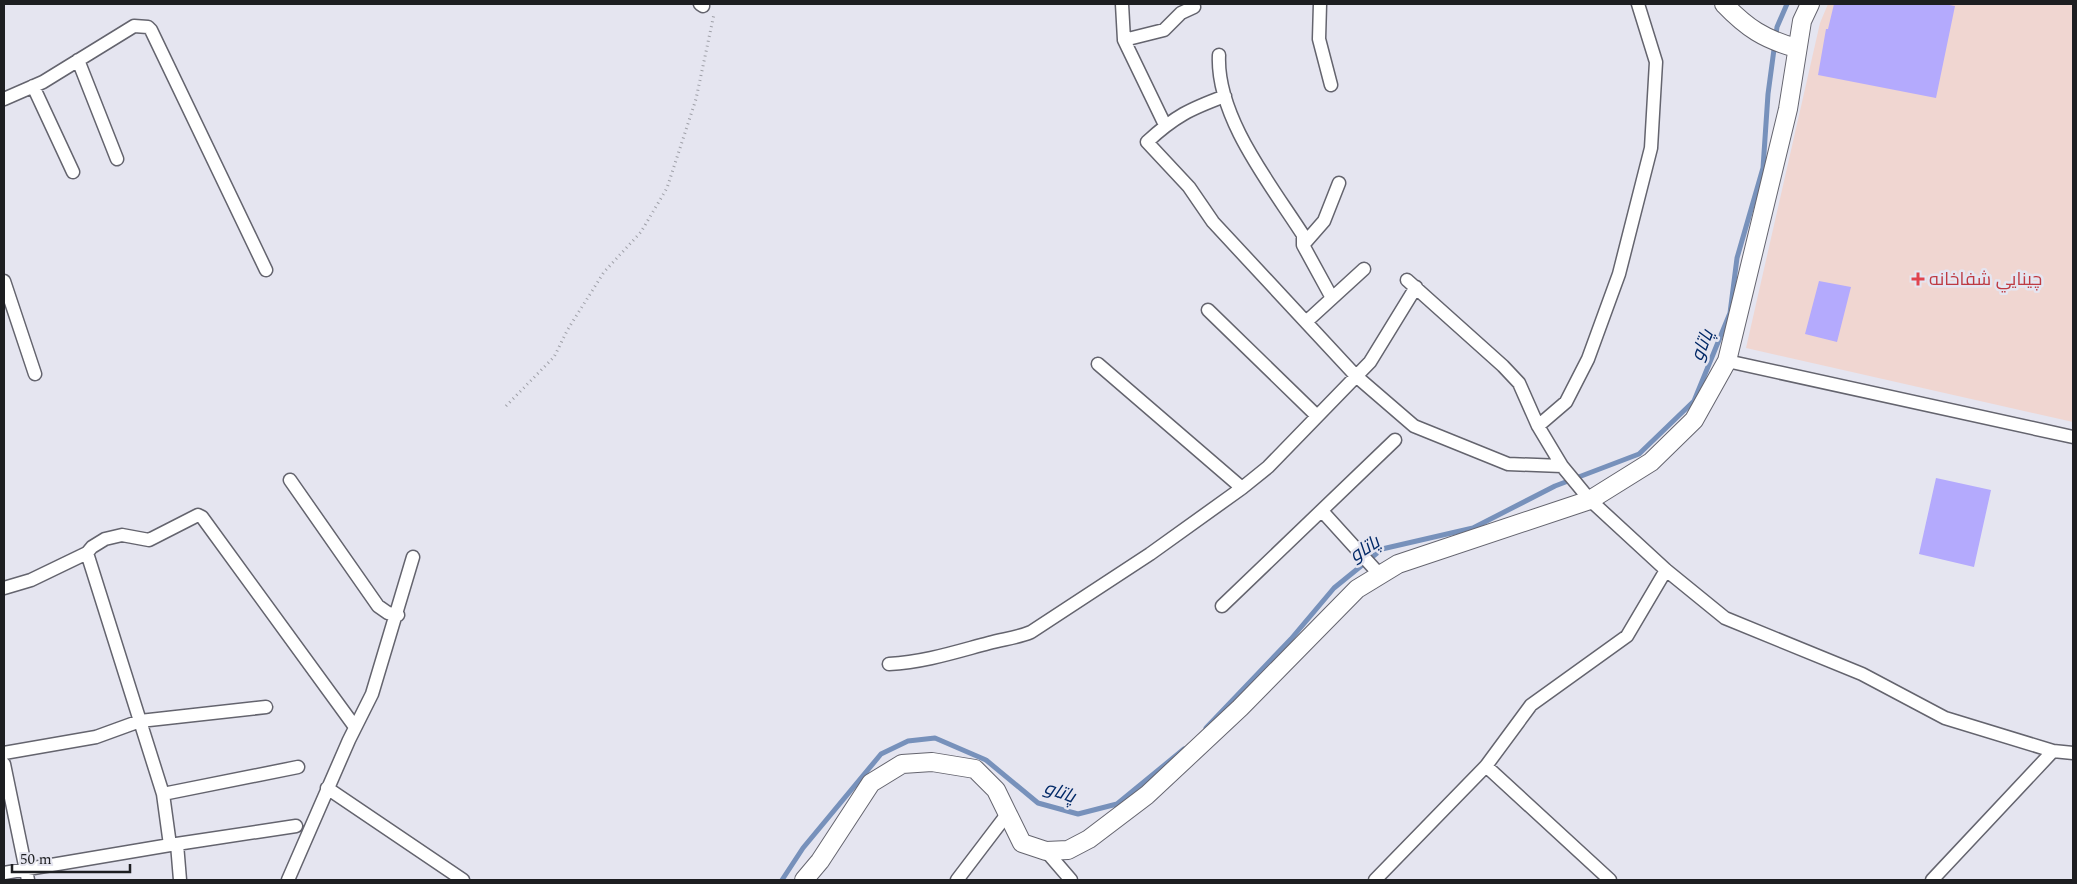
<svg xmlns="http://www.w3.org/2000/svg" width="2077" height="884" viewBox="0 0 2077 884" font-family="Spectral,Cairo,serif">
	<rect width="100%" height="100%" fill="#e5e5f0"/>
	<path fill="#f0d6d1" d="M 1828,4 L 2073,4 L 2073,422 L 1746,348 L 1820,23 Z"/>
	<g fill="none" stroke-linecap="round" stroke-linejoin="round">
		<path stroke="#7791bb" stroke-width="5" d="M 1206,728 L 1291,639 L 1334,588 L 1382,549 L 1473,528 L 1555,486 L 1639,454 L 1694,401 L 1730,313 L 1737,258 L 1763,168 L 1768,94 L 1777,27 L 1787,4
			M 782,880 L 803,848 L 881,754 L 908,741 L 935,738 L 986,760 L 1038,803 L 1078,814 L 1117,804 L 1184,749"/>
	</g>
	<path fill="#b4aafd" d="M 1834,4 L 1944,4 L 1955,6 L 1936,98 L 1818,75 L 1826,29 L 1828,29 Z
		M 1819,281 L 1851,287 L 1837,342 L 1805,334 Z
		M 1936,478 L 1991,490 L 1974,567 L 1919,554 Z"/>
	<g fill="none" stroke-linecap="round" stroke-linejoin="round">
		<defs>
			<path id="street" d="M 700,4 L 703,6
				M 1122,4 L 1124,40 L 1165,125
				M 1320,4 L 1319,39 L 1331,85
				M 1124,40 L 1164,30 L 1181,13 L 1194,7
				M 1219,55 C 1216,117 1271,185 1303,235 L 1303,245 L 1332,298
				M 78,60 L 117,159
				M 33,86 L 73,172
				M 1225,96 C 1190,109 1175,116 1147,142 L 1189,187 L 1213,222 L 1356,376 L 1414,426 L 1508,464 L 1562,466
				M 4,99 L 43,82 L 134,26 L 148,27 L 151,30 L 266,270
				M 1303,245 L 1324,221 L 1339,183
				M 1407,280 L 1503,366 L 1519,383 L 1538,426 L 1562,466 L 1590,500 L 1666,570 L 1725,618 L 1862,674 L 1945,718 L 2053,751 L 2073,753
				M 4,281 L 35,374
				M 1208,310 L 1317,416
				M 1306,322 L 1364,269
				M 1727,361 L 2073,437
				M 1098,364 L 1242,488
				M 1538,426 L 1566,402 L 1588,359 L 1619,274 L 1651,148 L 1656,62 L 1638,4
				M 290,480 L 378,606 L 388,613 L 398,615
				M 1322,511 L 1380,575
				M 87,553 L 163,794 L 170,845
				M 4,588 L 31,580 L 87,553 L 92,547 L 105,539 L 122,535 L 149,540 L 198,515 L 202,517 L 355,727
				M 1222,606 L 1395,440
				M 889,664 C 925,662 955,652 989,643 C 1003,639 1017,638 1031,632 L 1150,554 L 1242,488 L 1268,467 L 1370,362 L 1416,287
				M 4,753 L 96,737 L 140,721 L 266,707
				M 4,764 L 28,880
				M 1486,766 L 1610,880
				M 327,788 L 463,880
				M 163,794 L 298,767
				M 177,844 L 180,880
				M 1046,851 L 1071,880
				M 4,873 L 170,845 L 296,826
				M 288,880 L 349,740 L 372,694 L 413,557
				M 957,880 L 1008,813
				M 1375,880 L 1486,766 L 1531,705 L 1627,636 L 1666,570
				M 1932,880 L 2053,751"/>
			<path id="secondary" d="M 1724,4 C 1747,28 1764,39 1796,48
				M 804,880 L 820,861 L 871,783 L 902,764 L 932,762 L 975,769 L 996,790 L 1022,843 L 1046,851 L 1068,850 L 1089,839 L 1147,795 L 1240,708 L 1357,589 L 1398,564 L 1590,500 L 1651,462 L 1694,420 L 1727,361 L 1788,109 L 1802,21 L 1810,4"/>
		</defs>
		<use href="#street" stroke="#64646e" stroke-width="15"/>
		<use href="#secondary" stroke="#64646e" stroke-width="20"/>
		<path stroke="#9fa0a8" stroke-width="3" stroke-dasharray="1 4" stroke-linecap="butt" d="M 506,406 L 554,357 L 568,329 L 604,272 L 641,232 L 667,188 L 696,99 L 714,14"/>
		<use href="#street" stroke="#fff" stroke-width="12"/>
		<use href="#secondary" stroke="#fff" stroke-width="18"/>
	</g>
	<path fill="#e0444e" stroke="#e5e5f0" stroke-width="2" d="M1915.5 271.5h5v5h5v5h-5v5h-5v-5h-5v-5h5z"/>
	<g text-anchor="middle" stroke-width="5" stroke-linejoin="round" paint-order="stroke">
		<g font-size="18" fill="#be3a42" stroke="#e5e5f0" text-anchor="start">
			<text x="1929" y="285">چينايي شفاخانه</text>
		</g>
		<g font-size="19" font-style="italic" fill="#022967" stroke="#e5e5f0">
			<text transform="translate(1701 345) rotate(-68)" y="7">پاتاو</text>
			<text transform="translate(1364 548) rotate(-33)" y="7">پاتاو</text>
			<text transform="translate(1060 791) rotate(20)" y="7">پاتاو</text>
		</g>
	</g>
	<rect width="2077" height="884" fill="none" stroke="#1d1e21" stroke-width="10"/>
	<path d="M12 864v8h118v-8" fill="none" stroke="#1d1e21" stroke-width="2.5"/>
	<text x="20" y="864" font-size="15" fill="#1d1e21" stroke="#e5e5f0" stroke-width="4" paint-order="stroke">50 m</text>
</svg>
